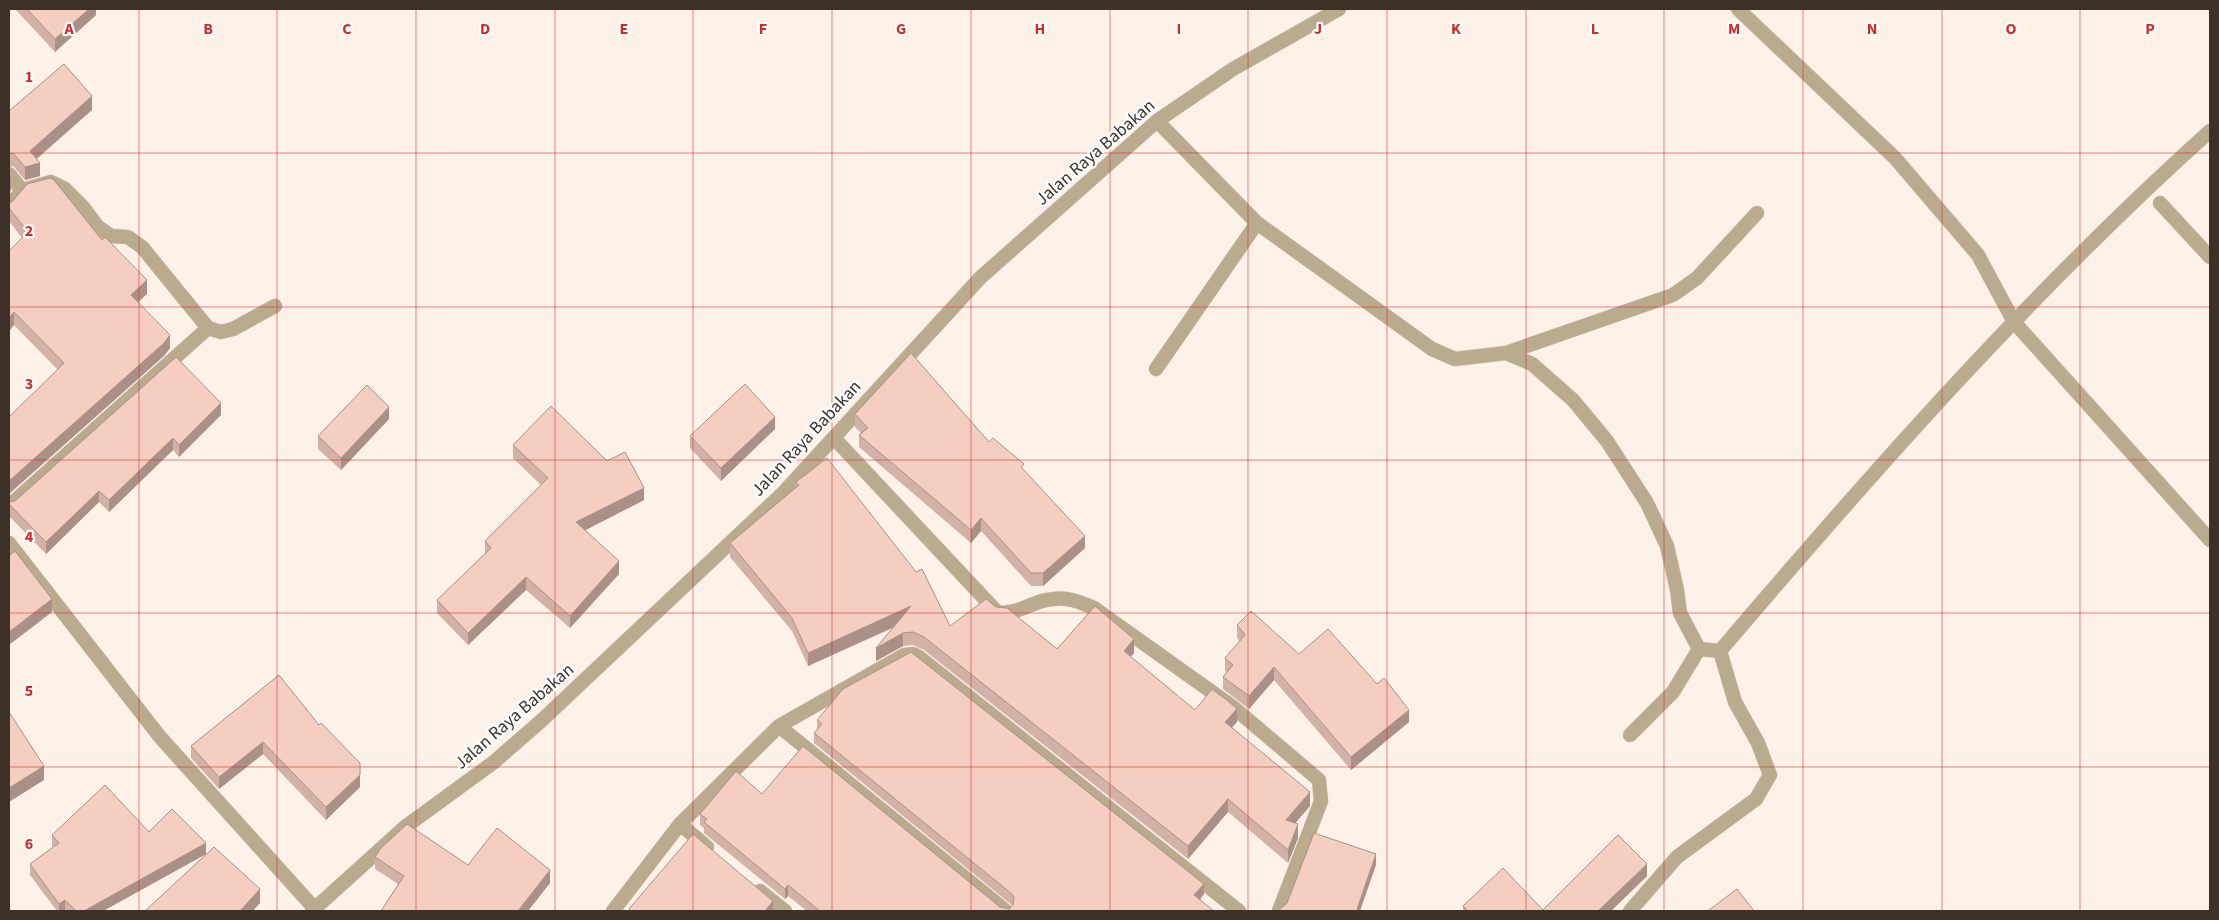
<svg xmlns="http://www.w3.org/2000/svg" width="2219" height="920" viewBox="0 0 2219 920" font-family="'Source Sans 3',sans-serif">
	<rect width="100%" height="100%" fill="#fef2e8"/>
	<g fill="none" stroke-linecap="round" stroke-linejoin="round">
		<defs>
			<path id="minor" d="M 1738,9 L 1895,158 L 1978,255 L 2014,322 L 2210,540
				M 1157,121 L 1257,223 L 1432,349 L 1455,359 L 1506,353 L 1532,364 L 1573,400 L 1607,441 L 1647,503 L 1667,546 L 1677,590 L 1680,613 L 1699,649 L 1720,651
				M 9,174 L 22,190
				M 2160,203 L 2210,257
				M 9,207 L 22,190 L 51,182 L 65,189 L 83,207 L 97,226 L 111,236 L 128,237 L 142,247 L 208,328 L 221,332 L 233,329 L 275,306
				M 1506,353 L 1673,295 L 1697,278 L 1757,213
				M 1156,369 L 1257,223
				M 834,438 L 997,612 C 1017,616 1033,600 1053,599 C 1068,597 1080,602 1094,608 L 1233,707 L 1319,780 L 1321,801 L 1279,911
				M 9,506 L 208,328
				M 9,543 L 160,737 L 315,909
				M 1720,651 C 1874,470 2033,290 2210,131
				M 779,726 L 1006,911
				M 1630,735 L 1673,692 L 1699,649
				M 680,824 L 707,847
				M 760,891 L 785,911
				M 613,911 L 680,824 L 779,726 L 904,655 L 913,654 L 919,657 L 1239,911
				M 1630,911 L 1677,857 L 1756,799 L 1770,775 L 1758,743 L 1735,702 L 1720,651"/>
			<path id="tertiary" d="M 312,911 L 405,827 L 494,762 L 541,721 L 783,493 L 980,278 L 1157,121 L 1233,69 L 1339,9"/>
		</defs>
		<use href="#minor" stroke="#dbcfc5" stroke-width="15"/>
		<use href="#tertiary" stroke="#dbcfc5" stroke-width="15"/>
		<use href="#minor" stroke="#baaa8e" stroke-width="14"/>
		<use href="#tertiary" stroke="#baaa8e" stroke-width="14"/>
	</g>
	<path fill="#d2b1a6" d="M 15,9 L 96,9 L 96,15 L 55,52 Z
		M 92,110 L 37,159 L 40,176 L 25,180 L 13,166 L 9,167 L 9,111 Z
		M 9,202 L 102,240 L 147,294 L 138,302 L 170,348 L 164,356 L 57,369 L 14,325 L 9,331 L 9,251 L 22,238 L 9,221 Z
		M 855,414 L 989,442 L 1024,471 L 1085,548 L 1043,586 L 1031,586 L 981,531 L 971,543 L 859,447 L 859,435 L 861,433 L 855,427 Z
		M 221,415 L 179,457 L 173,450 L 109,512 L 99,502 L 46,554 L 9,516 L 9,502 L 15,501 Z
		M 389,419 L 341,470 L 318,449 L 318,436 Z
		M 775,429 L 721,481 L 690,448 L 690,436 Z
		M 513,445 L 644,500 L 585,530 L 619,574 L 570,628 L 526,590 L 468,645 L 437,613 L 437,600 L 485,554 L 485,541 L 541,485 L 513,458 Z
		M 796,482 L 950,626 L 996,607 L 1057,649 L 1134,653 L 1130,657 L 1195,710 L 1237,722 L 1232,727 L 1310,806 L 1295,823 L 1298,838 L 1288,863 L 1228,812 L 1188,859 L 924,650 L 913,645 L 903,646 L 876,661 L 893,628 L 808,666 L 792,631 L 730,557 L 730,543 L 796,488 Z
		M 1237,625 L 1299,654 L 1409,722 L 1351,770 L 1274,680 L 1249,709 L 1223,689 L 1223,677 L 1227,672 L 1225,671 L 1225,658 L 1240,642 L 1237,638 Z
		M 279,675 L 360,787 L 326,820 L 263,754 L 219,789 L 191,758 L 191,746 Z
		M 817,720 L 1204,894 L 1200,900 L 1214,911 L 807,911 L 788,896 L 785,899 L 704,833 L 704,828 L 700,825 L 700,814 L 762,794 L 1000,907 L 1009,909 L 1013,906 L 814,743 L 814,733 L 817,729 Z
		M 149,832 L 206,854 L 103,911 L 66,911 L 65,910 L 64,911 L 57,911 L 30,875 L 30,864 L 53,847 L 52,846 L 52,835 Z
		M 375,857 L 468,865 L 550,883 L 528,911 L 381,911 L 398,884 L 375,869 Z
		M 1647,876 L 1611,911 L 1463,911 L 1463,906 L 1543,910 Z"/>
	<path fill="#ab9087" d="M 89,9 L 96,9 L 96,15 L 55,52 L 55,39 Z
		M 92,96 L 92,110 L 30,164 L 30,151 Z
		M 40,163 L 40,176 L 25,180 L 25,167 Z
		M 11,177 L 11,190 L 9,193 L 9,180 Z
		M 147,280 L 147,294 L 131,308 L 131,295 Z
		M 14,312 L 14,325 L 9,331 L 9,318 Z
		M 170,335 L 170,348 L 164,356 L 9,494 L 9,481 Z
		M 221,403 L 221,415 L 179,457 L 179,445 Z
		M 389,407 L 389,419 L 341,470 L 341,458 Z
		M 775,417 L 775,429 L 721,481 L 721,468 Z
		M 173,438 L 173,450 L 109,512 L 109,500 Z
		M 644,488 L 644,500 L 576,535 L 576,522 Z
		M 99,491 L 99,502 L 46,554 L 46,542 Z
		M 981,518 L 981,531 L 971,543 L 971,530 Z
		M 1085,536 L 1085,548 L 1043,586 L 1043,573 Z
		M 619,561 L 619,574 L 570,628 L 570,616 Z
		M 526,577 L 526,590 L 468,645 L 468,633 Z
		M 52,599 L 52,612 L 9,645 L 9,632 Z
		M 911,606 L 911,619 L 808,666 L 808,653 Z
		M 903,633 L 903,646 L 876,661 L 876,648 Z
		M 1134,639 L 1134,653 L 1124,664 L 1124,651 Z
		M 1274,667 L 1274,680 L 1249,709 L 1249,696 Z
		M 1237,709 L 1237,722 L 1225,735 L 1225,722 Z
		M 1409,710 L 1409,722 L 1351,770 L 1351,757 Z
		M 263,742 L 263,754 L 219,789 L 219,777 Z
		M 44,766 L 44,780 L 9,802 L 9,788 Z
		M 360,775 L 360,787 L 326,820 L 326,807 Z
		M 1310,792 L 1310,806 L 1286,834 L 1286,820 Z
		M 1228,799 L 1228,812 L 1188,859 L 1188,846 Z
		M 1298,824 L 1298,838 L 1288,863 L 1288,850 Z
		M 206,843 L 206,854 L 103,911 L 84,911 Z
		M 1376,854 L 1376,865 L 1360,911 L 1357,909 Z
		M 1647,864 L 1647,876 L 1611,911 L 1598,911 Z
		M 550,870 L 550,883 L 528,911 L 518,911 Z
		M 1204,884 L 1204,894 L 1194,906 L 1194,895 Z
		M 788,885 L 788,896 L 785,899 L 785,889 Z
		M 260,889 L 260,903 L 253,911 L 240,911 Z
		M 65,900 L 65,910 L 64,911 L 59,911 L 59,904 Z
		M 773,901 L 773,911 L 765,911 Z"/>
	<path fill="#f4cec1" stroke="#ab9087" d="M 27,9 L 89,9 L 55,39 Z
		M 64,64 L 92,96 L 30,151 L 40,163 L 25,167 L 13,153 L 9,154 L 9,111 Z
		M 50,178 L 54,180 L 102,240 L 105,237 L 147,280 L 131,295 L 170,335 L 164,343 L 9,481 L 9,417 L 64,363 L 14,312 L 9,318 L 9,251 L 28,232 L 9,208 L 9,202 L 12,202 L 27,184 Z
		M 911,353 L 989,442 L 993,438 L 1024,464 L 1021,467 L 1085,536 L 1043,573 L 1031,573 L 981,518 L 971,530 L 859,435 L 868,428 L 855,414 Z
		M 176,357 L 221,403 L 179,445 L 173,438 L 109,500 L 99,491 L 46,542 L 9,504 L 9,502 L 15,501 Z
		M 745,384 L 775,417 L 721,468 L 690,436 Z
		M 367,385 L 389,407 L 341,458 L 318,436 Z
		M 551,406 L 607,461 L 625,452 L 644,488 L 576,522 L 619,561 L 570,616 L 526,577 L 468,633 L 437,600 L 491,548 L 485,541 L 548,478 L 513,445 Z
		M 827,458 L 916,572 L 922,569 L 950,626 L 986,599 L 996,607 L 1007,608 L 1057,649 L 1095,606 L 1134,639 L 1124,651 L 1195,710 L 1212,689 L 1228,701 L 1237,709 L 1225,722 L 1310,792 L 1286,820 L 1298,824 L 1288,850 L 1228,799 L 1188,846 L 924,637 L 913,632 L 903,633 L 876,648 L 911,606 L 808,653 L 792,618 L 730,543 L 799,485 L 796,482 Z
		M 15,551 L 52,599 L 9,632 L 9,556 Z
		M 1251,611 L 1299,654 L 1328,629 L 1377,684 L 1384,678 L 1409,710 L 1351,757 L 1274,667 L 1249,696 L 1223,677 L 1233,665 L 1225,658 L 1245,635 L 1237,625 Z
		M 911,652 L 1204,884 L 1194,895 L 1214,911 L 820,911 L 788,885 L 785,889 L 704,822 L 707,819 L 700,814 L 736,771 L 762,794 L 803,746 L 1000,907 L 1009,909 L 1013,905 L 1014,898 L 1012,894 L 814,733 L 822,724 L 817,720 L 843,689 Z
		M 279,675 L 319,725 L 321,723 L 360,763 L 360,775 L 326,807 L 263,742 L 219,777 L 191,746 Z
		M 9,712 L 44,766 L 9,788 Z
		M 105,785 L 149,832 L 172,809 L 206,843 L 84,911 L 76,911 L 65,900 L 59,904 L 30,864 L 59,843 L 52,835 Z
		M 407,824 L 468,865 L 497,828 L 550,870 L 518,911 L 381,911 L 404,876 L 375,857 L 381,848 Z
		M 1314,833 L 1376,854 L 1357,909 L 1360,910 L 1359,911 L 1279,911 L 1280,909 L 1287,903 Z
		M 693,834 L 773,901 L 765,911 L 631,911 L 629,909 Z
		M 1618,835 L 1647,864 L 1598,911 L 1468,911 L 1463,906 L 1503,868 L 1543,910 Z
		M 214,847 L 260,889 L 240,911 L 145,911 Z
		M 1737,889 L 1754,911 L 1710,911 L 1709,910 Z"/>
	<path fill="none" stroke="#d62828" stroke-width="1" stroke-opacity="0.55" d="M 139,9 L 139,911M 277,9 L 277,911M 416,9 L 416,911M 555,9 L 555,911M 693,9 L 693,911M 832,9 L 832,911M 971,9 L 971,911M 1110,9 L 1110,911M 1248,9 L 1248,911M 1387,9 L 1387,911M 1526,9 L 1526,911M 1664,9 L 1664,911M 1803,9 L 1803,911M 1942,9 L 1942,911M 2080,9 L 2080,911M 9,153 L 2210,153M 9,307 L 2210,307M 9,460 L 2210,460M 9,613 L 2210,613M 9,767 L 2210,767"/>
	<g text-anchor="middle" stroke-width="4.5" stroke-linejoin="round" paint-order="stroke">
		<g font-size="18" fill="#3c3027" stroke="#fff">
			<text transform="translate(1095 152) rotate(-41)" y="6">Jalan Raya Babakan</text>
			<text transform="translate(806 438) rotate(-47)" y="6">Jalan Raya Babakan</text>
			<text transform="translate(514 716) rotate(-41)" y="6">Jalan Raya Babakan</text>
		</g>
	</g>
	<g font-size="16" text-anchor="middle" font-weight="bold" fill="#d62828" stroke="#fff" stroke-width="4.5" stroke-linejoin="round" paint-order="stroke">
		<text x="69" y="34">A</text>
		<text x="208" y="34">B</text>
		<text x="347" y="34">C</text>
		<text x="485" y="34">D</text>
		<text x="624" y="34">E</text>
		<text x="763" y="34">F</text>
		<text x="901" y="34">G</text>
		<text x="1040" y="34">H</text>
		<text x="1179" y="34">I</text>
		<text x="1318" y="34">J</text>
		<text x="1456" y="34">K</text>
		<text x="1595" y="34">L</text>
		<text x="1734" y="34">M</text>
		<text x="1872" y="34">N</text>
		<text x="2011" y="34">O</text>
		<text x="2150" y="34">P</text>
		<text x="29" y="82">1</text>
		<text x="29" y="236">2</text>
		<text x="29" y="389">3</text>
		<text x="29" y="542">4</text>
		<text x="29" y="696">5</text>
		<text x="29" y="849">6</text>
	</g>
	<rect width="2219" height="920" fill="none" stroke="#3c3027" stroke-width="20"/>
</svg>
